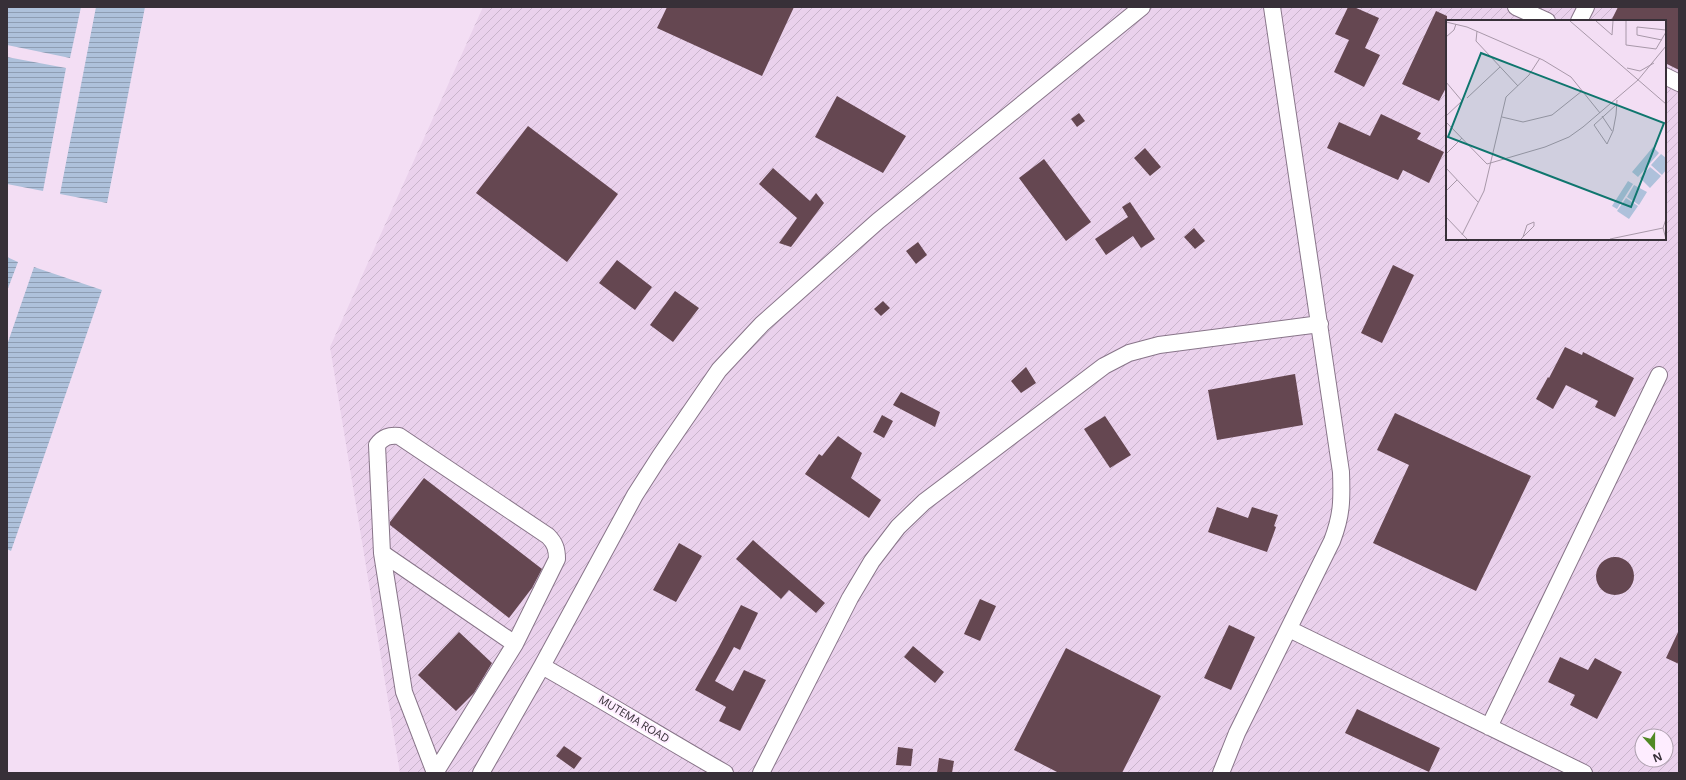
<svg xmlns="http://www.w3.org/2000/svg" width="1686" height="780" viewBox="0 0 1686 780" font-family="'Open Sans',sans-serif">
	<defs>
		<pattern id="industrial-furrows" width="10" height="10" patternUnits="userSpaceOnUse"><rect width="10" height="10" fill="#ead1ec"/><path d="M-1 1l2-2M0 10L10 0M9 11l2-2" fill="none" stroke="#c9b4cb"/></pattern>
		<pattern id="water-rules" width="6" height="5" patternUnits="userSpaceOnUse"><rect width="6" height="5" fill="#aec1db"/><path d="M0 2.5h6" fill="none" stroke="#8e9db3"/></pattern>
	</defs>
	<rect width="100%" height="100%" fill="#f3def4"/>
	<path fill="url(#industrial-furrows)" fill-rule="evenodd" d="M 483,7 L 1679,7 L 1679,773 L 400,773 L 330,347 ZM 1447,21 L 1665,21 L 1665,239 L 1447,239 ZM 1642,736 L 1666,736 L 1666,760 L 1642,760 Z"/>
	<path fill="url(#water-rules)" d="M 7,7 L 81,7 L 70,58 L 7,45 Z
		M 96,7 L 145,7 L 107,203 L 60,194 Z
		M 7,57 L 66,68 L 43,191 L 7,184 Z
		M 7,257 L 18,262 L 7,291 Z
		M 34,267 L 102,290 L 11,551 L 7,549 L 7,345 Z"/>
	<path fill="#654751" d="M 667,7 L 794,7 L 762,76 L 657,28 Z
		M 1348,7 L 1354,7 L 1379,18 L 1365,48 L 1380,55 L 1364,87 L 1334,72 L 1349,40 L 1335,34 Z
		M 1618,7 L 1679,7 L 1679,70 L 1665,63 L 1665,21 L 1611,21 Z
		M 1436,11 L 1447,16 L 1447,86 L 1439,101 L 1402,84 Z
		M 837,96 L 906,136 L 883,173 L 815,137 Z
		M 1079,113 L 1085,121 L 1077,127 L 1071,119 Z
		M 1381,114 L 1421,133 L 1417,139 L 1444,152 L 1429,183 L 1403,170 L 1398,180 L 1327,148 L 1339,122 L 1370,136 Z
		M 528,126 L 618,194 L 567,262 L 476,193 Z
		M 1145,148 L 1161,167 L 1150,176 L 1134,158 Z
		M 1044,159 L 1091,222 L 1066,241 L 1019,178 Z
		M 773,168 L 810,201 L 816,193 L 824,203 L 791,247 L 779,243 L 797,218 L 759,184 Z
		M 1130,202 L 1155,239 L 1141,248 L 1133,236 L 1106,255 L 1095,239 L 1128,217 L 1122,207 Z
		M 1194,228 L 1205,241 L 1195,249 L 1184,237 Z
		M 918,242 L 927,255 L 916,264 L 906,251 Z
		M 617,260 L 652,287 L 635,310 L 599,283 Z
		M 1393,265 L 1414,275 L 1382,343 L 1361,333 Z
		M 675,291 L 699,308 L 673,342 L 650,325 Z
		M 883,301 L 890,308 L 881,316 L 874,309 Z
		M 1565,347 L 1582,355 L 1583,352 L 1634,378 L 1615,417 L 1595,407 L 1598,401 L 1566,385 L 1553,409 L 1536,399 L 1548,377 L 1549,378 Z
		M 1026,367 L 1036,383 L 1021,393 L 1011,381 Z
		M 1295,374 L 1303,425 L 1217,440 L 1208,390 Z
		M 901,392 L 940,412 L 935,427 L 893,405 Z
		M 1395,413 L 1531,476 L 1476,591 L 1373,543 L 1409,465 L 1377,450 Z
		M 882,415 L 893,421 L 884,438 L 873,432 Z
		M 1105,416 L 1131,455 L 1110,468 L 1084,429 Z
		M 838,436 L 862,453 L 851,478 L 881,500 L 869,518 L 805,474 L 819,454 L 822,456 Z
		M 424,478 L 542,569 L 532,588 L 509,618 L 390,525 L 390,522 Z
		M 1217,507 L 1248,518 L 1252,507 L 1278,515 L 1274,526 L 1276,527 L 1267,552 L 1208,532 Z
		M 753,540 L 825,603 L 816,613 L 789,590 L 781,599 L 736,559 Z
		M 679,543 L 702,556 L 676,602 L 653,590 Z
		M1596 576a19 19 0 1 1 38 0a19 19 0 1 1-38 0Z
		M 980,599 L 996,606 L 980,641 L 964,634 Z
		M 741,605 L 758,613 L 740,650 L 734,647 L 715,681 L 733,691 L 744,670 L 766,680 L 740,731 L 719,721 L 726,707 L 695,690 L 718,649 Z
		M 1229,625 L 1255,637 L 1231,690 L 1204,678 Z
		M 1679,630 L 1679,664 L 1666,658 Z
		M 459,632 L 492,663 L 474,693 L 456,711 L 418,675 Z
		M 913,646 L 944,672 L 935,683 L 904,657 Z
		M 1066,648 L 1161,696 L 1122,773 L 1059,773 L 1014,750 Z
		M 1560,657 L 1588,670 L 1595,658 L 1622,672 L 1597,719 L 1570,705 L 1575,695 L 1548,682 Z
		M 1357,709 L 1440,748 L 1429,772 L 1345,733 Z
		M 564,746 L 582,758 L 574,769 L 556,756 Z
		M 898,747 L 913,749 L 911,766 L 896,765 Z
		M 939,758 L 954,761 L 952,773 L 937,773 Z"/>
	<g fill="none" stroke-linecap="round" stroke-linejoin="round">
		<defs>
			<path id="minor" d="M 1516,7 L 1547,21
				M 1579,21 L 1586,7
				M 1665,76 L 1679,83
				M 382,553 L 515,644
				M 1289,629 L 1584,773
				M 542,666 C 604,701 664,738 725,773
				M 1489,727 L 1659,375
				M 435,773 L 404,692 L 382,553 L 377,445 C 383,437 389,435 399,436 L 548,536 C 555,543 557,549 557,559 L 515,644 L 435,773
				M 481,773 L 542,666 L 635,495 L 660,456 L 719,370 L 762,324 L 878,221 L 1142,7
				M 761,773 L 850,598 L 872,561 L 898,527 L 924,502 L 1104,366 L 1129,353 L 1159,345 L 1320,324
				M 1221,773 L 1237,733 L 1332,541 C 1342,515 1342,500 1341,472 L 1272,7"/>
		</defs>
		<use href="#minor" stroke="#887589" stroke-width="18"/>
		<use href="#minor" stroke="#fff" stroke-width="16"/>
	</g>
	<g text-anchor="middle" stroke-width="4" stroke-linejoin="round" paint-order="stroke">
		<g font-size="11" fill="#373038" stroke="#feedff">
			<text transform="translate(634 719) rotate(31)" y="4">MUTEMA ROAD</text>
		</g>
	</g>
	<g transform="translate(1446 20)">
		<rect width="220" height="220" fill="#f3def4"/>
		<path d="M 207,127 L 213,133 L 192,157 L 186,152 ZM 215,134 L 220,138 L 220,150 L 216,155 L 205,145 ZM 204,147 L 215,156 L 204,168 L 194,158 ZM 182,161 L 187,164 L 171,189 L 166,186 ZM 188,165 L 201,172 L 193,185 L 181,177 ZM 180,178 L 192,186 L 183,199 L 171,191 Z" fill="#aec1db"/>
		<path fill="none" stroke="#a898a9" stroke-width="1" d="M 124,1 L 220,84M 150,1 L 166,15M 180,1 L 180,25 L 210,29 L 220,12M 0,2 L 21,7 L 97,40 L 125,57 L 154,93M 31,11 L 30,21 L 72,66M 166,15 L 167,1M 0,17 L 8,10 L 10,4M 216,20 L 191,15 L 191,7 L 220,10M 181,48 L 194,51 L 208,43M 0,62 L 16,81 L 0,96M 21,78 L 54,47M 170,85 L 148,105 L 161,124 L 167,111 L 170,95 L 171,80M 156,96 L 166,111M 56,97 L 77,102 L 106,95 L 136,71M 0,102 L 41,144 L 99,127 L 123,117 L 137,107 L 192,60 L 220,26M 0,134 L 16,118M 0,148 L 32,182M 0,171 L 11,160M 0,197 L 21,219M 16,215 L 38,171 L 60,77 L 83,55 L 94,38M 75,219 L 88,206 L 88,202 L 81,205 L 77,217M 164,219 L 217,208M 220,219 L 217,208 L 220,199"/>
		<path fill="#0f766e" fill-opacity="0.15" stroke="#0f766e" stroke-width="2" d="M 35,33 L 218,103 L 185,187 L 2,117 Z"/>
		<rect width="220" height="220" fill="none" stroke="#373038" stroke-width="2"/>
	</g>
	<rect width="1686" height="780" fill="none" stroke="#373038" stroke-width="16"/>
	<g transform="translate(1654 748) rotate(159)"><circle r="19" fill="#feedff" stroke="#aea1af"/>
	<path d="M0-3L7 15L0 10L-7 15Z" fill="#518924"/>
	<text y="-6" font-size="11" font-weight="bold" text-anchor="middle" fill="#373038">N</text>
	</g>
</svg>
